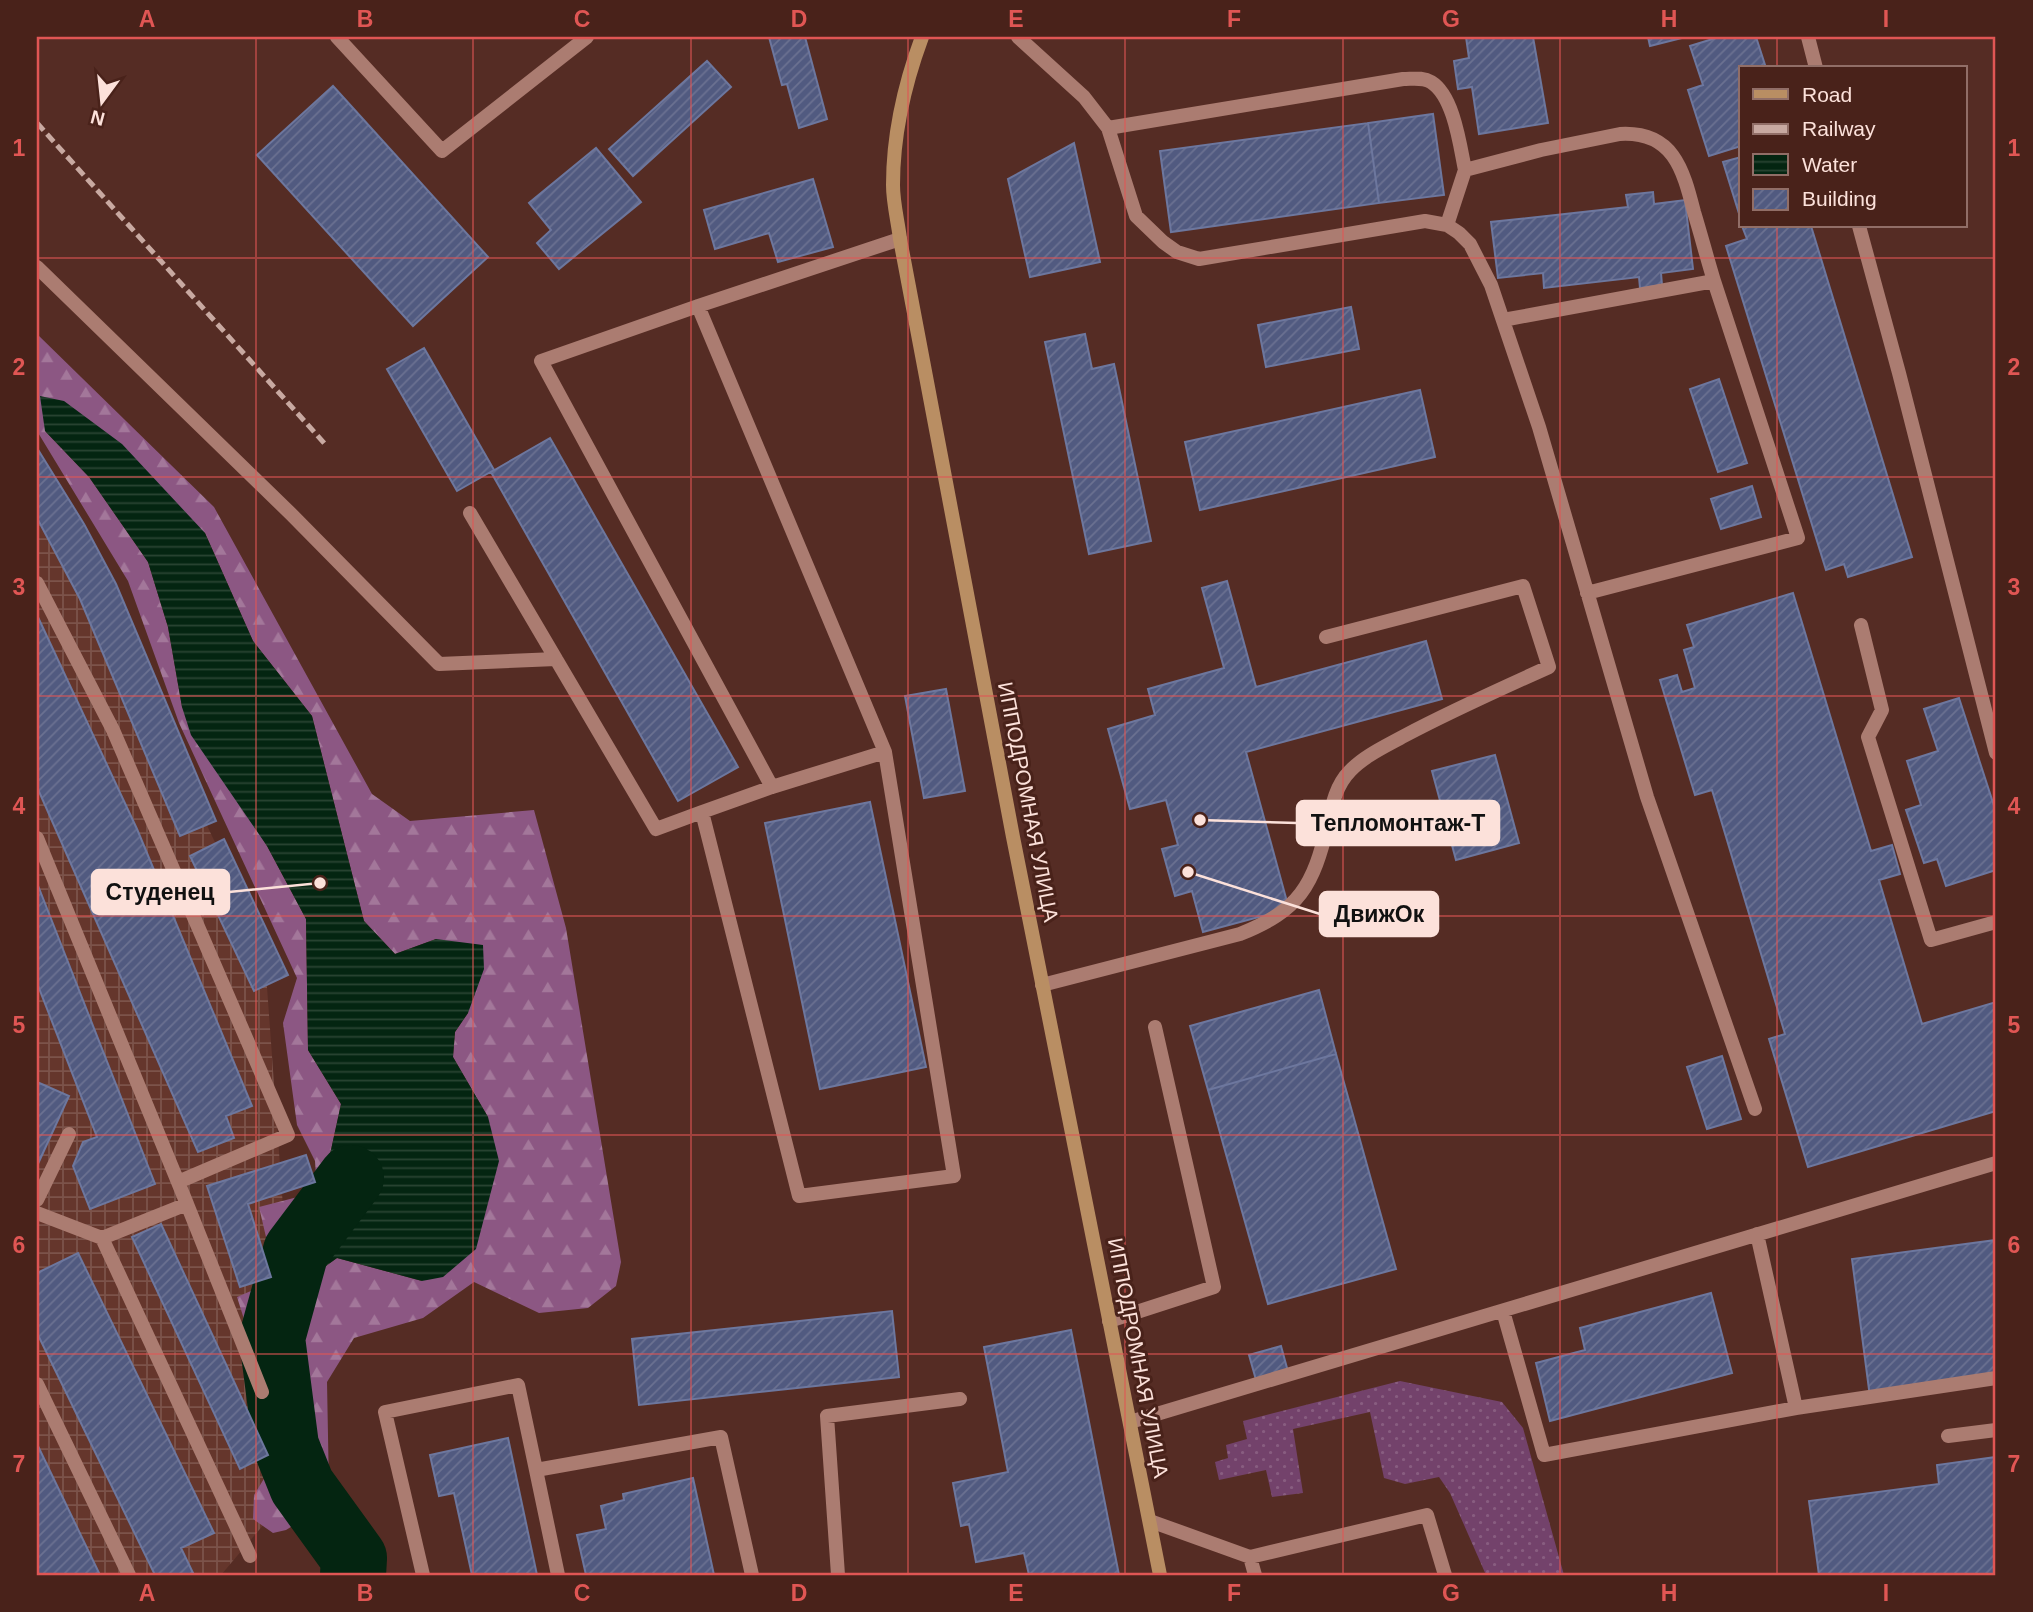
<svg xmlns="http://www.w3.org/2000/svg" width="2033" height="1612" viewBox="0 0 2033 1612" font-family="Arial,sans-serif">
	<defs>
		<pattern id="industrial-grid" width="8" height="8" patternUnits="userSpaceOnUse" patternTransform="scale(1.75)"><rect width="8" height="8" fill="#65362c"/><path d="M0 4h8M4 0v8" fill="none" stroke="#7c534a"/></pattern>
		<pattern id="grass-dots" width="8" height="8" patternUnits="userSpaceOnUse" patternTransform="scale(1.75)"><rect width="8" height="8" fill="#73426b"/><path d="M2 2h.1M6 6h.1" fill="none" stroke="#885d80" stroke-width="1.8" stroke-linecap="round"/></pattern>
		<pattern id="forest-firs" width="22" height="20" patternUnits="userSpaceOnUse" patternTransform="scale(1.75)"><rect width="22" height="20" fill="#8c5783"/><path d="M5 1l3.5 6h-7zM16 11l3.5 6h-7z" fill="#a3779a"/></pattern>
		<pattern id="water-rules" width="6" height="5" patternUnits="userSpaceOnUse" patternTransform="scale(1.75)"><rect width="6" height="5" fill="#042511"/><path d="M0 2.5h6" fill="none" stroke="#2a4433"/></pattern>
		<pattern id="building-hatch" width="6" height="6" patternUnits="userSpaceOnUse" patternTransform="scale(1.75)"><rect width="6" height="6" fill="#515a80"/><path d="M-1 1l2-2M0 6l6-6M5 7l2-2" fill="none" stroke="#6b7191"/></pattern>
	</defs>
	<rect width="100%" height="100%" fill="#552c24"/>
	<path fill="url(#industrial-grid)" d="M 37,466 L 264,946 L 283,1207 L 314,1465 L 221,1575 L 37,1575 Z"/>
	<path fill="url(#grass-dots)" d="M 1400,1381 L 1502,1402 L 1523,1428 L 1564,1575 L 1486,1575 L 1450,1493 L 1439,1477 L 1405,1484 L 1384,1478 L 1370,1412 L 1293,1429 L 1303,1493 L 1272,1497 L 1266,1470 L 1219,1480 L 1215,1462 L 1228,1458 L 1226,1445 L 1247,1439 L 1243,1421 Z"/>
	<path fill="url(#forest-firs)" fill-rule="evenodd" d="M 37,334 L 214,507 L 372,794 L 410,821 L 534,810 L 566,928 L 621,1262 L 616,1286 L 588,1308 L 539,1313 L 474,1282 L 423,1318 L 354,1338 L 327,1382 L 329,1490 L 317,1511 L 286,1530 L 273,1533 L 253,1519 L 254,1495 L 273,1464 L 271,1405 L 237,1297 L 276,1280 L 259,1207 L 317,1192 L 315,1161 L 297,1125 L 283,1023 L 297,978 L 179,723 L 128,581 L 37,431 ZM 45,431 L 205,533 L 253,641 L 312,716 L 364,921 L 395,954 L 436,939 L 468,1013 L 455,1032 L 453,1057 L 488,1117 L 422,1281 L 337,1258 L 319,1271 L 296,1251 L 322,1191 L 341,1104 L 308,1050 L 306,919 L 267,846 L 182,707 L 168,627 L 148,562 L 89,477 Z"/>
	<path fill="url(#water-rules)" d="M 40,396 L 64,401 L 122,444 L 205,533 L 253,641 L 312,716 L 364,921 L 395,954 L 436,939 L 483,945 L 484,969 L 468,1013 L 455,1032 L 453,1057 L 488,1117 L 499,1161 L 476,1249 L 443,1277 L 422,1281 L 337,1258 L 319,1271 L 299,1265 L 296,1251 L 322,1191 L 341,1104 L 308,1050 L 306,919 L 267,846 L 191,735 L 182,707 L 168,627 L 148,562 L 89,477 L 45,431 Z"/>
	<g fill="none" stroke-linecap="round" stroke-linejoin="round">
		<path stroke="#042511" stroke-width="66" d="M 351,1178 L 296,1251 L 272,1338 L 286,1446 L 302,1486 L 354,1558 L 353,1575"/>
	</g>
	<path fill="url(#building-hatch)" stroke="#6d779e" stroke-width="2" d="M 769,37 L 805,37 L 827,119 L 799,128 L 787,84 L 782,85 Z
		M 1466,37 L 1533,37 L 1548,123 L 1479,134 L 1472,87 L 1458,89 L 1454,61 L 1469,58 Z
		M 1648,37 L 1682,37 L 1682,38 L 1650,46 Z
		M 1719,37 L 1756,37 L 1766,68 L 1741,68 L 1741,146 L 1709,156 L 1688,90 L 1703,85 L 1690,46 Z
		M 707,61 L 731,87 L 633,176 L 609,149 Z
		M 333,86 L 488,257 L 413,326 L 257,155 Z
		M 1433,114 L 1444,195 L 1379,203 L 1368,123 Z
		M 1368,123 L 1379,203 L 1171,232 L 1160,151 Z
		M 1074,143 L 1100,262 L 1030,277 L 1008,179 Z
		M 596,148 L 641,202 L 559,269 L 537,243 L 551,230 L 529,203 Z
		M 1741,157 L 1741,220 L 1723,162 Z
		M 813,179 L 833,247 L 778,262 L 769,233 L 715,249 L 704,210 Z
		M 1653,192 L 1654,204 L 1685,200 L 1693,269 L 1661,273 L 1662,285 L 1640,288 L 1639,277 L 1544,288 L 1543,273 L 1498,278 L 1491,222 L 1628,207 L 1626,195 Z
		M 1742,226 L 1811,226 L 1912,557 L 1848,577 L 1844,564 L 1826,570 L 1726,246 L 1747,239 Z
		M 1351,307 L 1359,349 L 1266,367 L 1258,325 Z
		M 1085,334 L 1092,369 L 1114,364 L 1151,541 L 1089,554 L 1045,342 Z
		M 424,348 L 494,470 L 457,491 L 387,369 Z
		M 1719,379 L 1747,463 L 1718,472 L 1690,389 Z
		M 1420,390 L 1435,457 L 1200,510 L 1185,442 Z
		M 550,438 L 738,767 L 678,801 L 491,472 Z
		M 37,448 L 84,524 L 116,584 L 216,821 L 180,836 L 80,599 L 37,518 Z
		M 1752,486 L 1761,517 L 1721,529 L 1711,499 Z
		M 1227,581 L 1256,687 L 1426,641 L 1442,699 L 1246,752 L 1289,909 L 1203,932 L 1192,891 L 1175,896 L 1162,849 L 1178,845 L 1166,800 L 1130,809 L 1108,729 L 1155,715 L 1148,689 L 1224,668 L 1202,588 Z
		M 1793,593 L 1871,851 L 1892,845 L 1900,874 L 1879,880 L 1922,1024 L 1996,1002 L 1996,1111 L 1808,1167 L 1769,1039 L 1785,1034 L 1712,790 L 1695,795 L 1660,680 L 1677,675 L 1682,692 L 1695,688 L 1684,650 L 1694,647 L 1687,625 Z
		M 37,615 L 137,829 L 252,1106 L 226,1116 L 234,1138 L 198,1152 L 37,787 Z
		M 946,689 L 965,791 L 924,798 L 905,696 Z
		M 1959,698 L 1996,812 L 1996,870 L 1946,886 L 1937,859 L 1924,863 L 1906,810 L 1921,805 L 1907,761 L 1938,751 L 1924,709 Z
		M 1495,755 L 1519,843 L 1456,860 L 1432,771 Z
		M 870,802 L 926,1067 L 820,1089 L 765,823 Z
		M 224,839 L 288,975 L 254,991 L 190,856 Z
		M 37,883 L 155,1184 L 90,1209 L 73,1166 L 83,1142 L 97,1137 L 37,983 Z
		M 1319,990 L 1336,1054 L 1208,1090 L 1190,1026 Z
		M 1336,1054 L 1396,1269 L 1268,1304 L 1208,1090 Z
		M 1722,1056 L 1741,1119 L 1707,1129 L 1687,1067 Z
		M 37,1082 L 69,1096 L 37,1166 Z
		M 306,1155 L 315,1182 L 248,1204 L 271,1277 L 240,1287 L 207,1186 Z
		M 161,1224 L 268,1455 L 240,1469 L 132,1237 Z
		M 1996,1240 L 1996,1380 L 1870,1397 L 1852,1259 Z
		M 78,1253 L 214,1533 L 181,1548 L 194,1575 L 155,1575 L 37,1333 L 37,1273 Z
		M 1711,1293 L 1732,1373 L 1550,1421 L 1536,1363 L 1585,1350 L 1580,1328 Z
		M 892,1311 L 899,1377 L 639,1405 L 632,1339 Z
		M 1071,1330 L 1119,1575 L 1029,1575 L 1024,1553 L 976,1562 L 969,1524 L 961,1526 L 953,1483 L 1008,1472 L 984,1347 Z
		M 1281,1346 L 1290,1379 L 1258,1387 L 1249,1355 Z
		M 508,1438 L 537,1575 L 472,1575 L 454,1493 L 439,1496 L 430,1455 Z
		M 37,1444 L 100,1575 L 37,1575 Z
		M 1996,1457 L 1996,1575 L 1819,1575 L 1809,1501 L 1939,1484 L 1937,1465 Z
		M 693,1478 L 714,1575 L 586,1575 L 577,1535 L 606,1529 L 601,1506 L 624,1500 L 623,1494 Z"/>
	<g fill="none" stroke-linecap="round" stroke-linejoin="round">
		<path stroke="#ab7c71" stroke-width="14" d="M 337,37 L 442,151 L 587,37
			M 1018,37 L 1084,97 L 1108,128 L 1136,216 L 1163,242 L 1177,252 L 1199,259 L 1425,221 L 1447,225 L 1459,233 L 1470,244 L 1491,285 L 1539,427 L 1647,797 L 1755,1109
			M 1808,37 L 1816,68
			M 1108,128 L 1403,79 C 1413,79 1423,77 1431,82 C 1454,96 1460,146 1465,170
			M 1447,225 L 1465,170 L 1541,150 L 1620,134 C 1673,131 1683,169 1694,212 C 1701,235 1707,258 1714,281 L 1503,320
			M 1859,226 L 1899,373 L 1996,753
			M 37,267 L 291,514 L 439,664 L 556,659
			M 698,306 L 885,752 L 954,1176 L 799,1196 L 702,812 L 772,787 L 885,752
			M 470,513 L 656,829 L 702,812
			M 37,583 L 113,730 L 288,1135 L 178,1182
			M 1587,593 L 1798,538 L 1714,281
			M 1861,625 L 1882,710 L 1868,737 L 1931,940 L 1996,922
			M 772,787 L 541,361 L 698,306 L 900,239
			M 37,838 L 187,1204 L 102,1238
			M 1042,985 L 1240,934 C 1300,910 1313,886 1328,824 C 1332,805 1336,785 1350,771 C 1364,756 1386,746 1404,736 C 1451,711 1500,689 1549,667 L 1523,586 L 1326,637
			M 37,1200 L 69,1134
			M 187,1204 L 262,1392
			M 37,1213 L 102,1238 L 250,1556
			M 1503,1311 L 1544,1455 L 1796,1408 L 1757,1234
			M 1109,1321 L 1214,1287 L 1155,1027
			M 37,1384 L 129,1575
			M 1796,1408 L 1996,1378
			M 1130,1422 L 1996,1163
			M 1948,1436 L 1996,1430
			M 1150,1521 L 1250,1557 L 1255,1575
			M 1250,1557 L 1427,1515 L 1445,1575
			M 423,1575 L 385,1412 L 518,1385 L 536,1470
			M 558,1575 L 536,1470 L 721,1437 L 752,1575
			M 838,1575 L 827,1416 L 960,1399"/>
		<path stroke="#b98e63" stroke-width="14" d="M 922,37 C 905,83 893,135 893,185 C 893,203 898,222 900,239 L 1013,837 L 1160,1575"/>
		<path stroke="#c8a9a1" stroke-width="5" stroke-dasharray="10 5" stroke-linecap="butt" d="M 37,123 L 325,444"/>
	</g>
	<path fill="none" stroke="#e05654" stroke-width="2" stroke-opacity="0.55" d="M 256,37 L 256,1575M 473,37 L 473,1575M 691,37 L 691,1575M 908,37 L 908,1575M 1125,37 L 1125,1575M 1343,37 L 1343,1575M 1560,37 L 1560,1575M 1777,37 L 1777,68M 1777,226 L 1777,1575M 37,258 L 1996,258M 37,477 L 1996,477M 37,696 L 1996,696M 37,916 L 1996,916M 37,1135 L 1996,1135M 37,1354 L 1996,1354"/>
	<g text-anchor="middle" stroke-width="6" stroke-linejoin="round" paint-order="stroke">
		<g font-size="21" fill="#fce1da" stroke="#49221a">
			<text transform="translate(1028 802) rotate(79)" y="7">ИППОДРОМНАЯ УЛИЦА</text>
			<text transform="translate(1138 1358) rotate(79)" y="7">ИППОДРОМНАЯ УЛИЦА</text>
		</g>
	</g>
	<path fill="none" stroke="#fce1da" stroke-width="2.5" d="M1200 820L1297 823M320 883L229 892M1188 872L1320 914"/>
	<g fill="#fce1da" stroke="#49221a" stroke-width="2.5">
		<circle cx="1200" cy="820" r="7"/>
		<circle cx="320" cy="883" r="7"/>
		<circle cx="1188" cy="872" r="7"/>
	</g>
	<g fill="#fce1da" stroke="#fce1da" stroke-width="2.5">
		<rect x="1297" y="801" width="202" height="44" rx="7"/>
		<rect x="92" y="870" width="137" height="44" rx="7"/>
		<rect x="1320" y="892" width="118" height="44" rx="7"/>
	</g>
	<g font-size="23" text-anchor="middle" font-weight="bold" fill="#111">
		<text x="1398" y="831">Тепломонтаж-Т</text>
		<text x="160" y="900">Студенец</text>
		<text x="1379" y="922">ДвижОк</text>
	</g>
	<rect width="2033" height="1612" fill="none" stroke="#49221a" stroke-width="77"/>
	<rect x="1739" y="66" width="228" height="161" fill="#49221a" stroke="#916e67" stroke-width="2"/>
	<rect x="1753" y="89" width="35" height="10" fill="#b98e63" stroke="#916e67" stroke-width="2"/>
	<text x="1802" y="102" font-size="21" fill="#fce1da">Road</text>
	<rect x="1753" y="124" width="35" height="10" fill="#c8a9a1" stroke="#916e67" stroke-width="2"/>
	<text x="1802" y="136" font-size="21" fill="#fce1da">Railway</text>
	<rect x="1753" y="154" width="35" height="21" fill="url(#water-rules)" stroke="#916e67" stroke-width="2"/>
	<text x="1802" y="172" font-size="21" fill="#fce1da">Water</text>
	<rect x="1753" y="189" width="35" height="21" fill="url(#building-hatch)" stroke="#916e67" stroke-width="2"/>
	<text x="1802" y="206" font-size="21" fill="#fce1da">Building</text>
	<g transform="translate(102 102) rotate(195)" stroke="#49221a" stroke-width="5" paint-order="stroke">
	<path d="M0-5L12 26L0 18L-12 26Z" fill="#fce1da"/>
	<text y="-10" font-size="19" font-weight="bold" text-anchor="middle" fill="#fce1da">N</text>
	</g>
	<rect x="38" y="38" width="1956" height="1536" fill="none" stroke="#e05654" stroke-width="2.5"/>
	<g font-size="23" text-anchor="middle" font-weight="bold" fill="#e05654">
		<text x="147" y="27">A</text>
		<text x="365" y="27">B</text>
		<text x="582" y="27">C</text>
		<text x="799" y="27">D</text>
		<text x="1016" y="27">E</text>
		<text x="1234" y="27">F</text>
		<text x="1451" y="27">G</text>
		<text x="1669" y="27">H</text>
		<text x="1886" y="27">I</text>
		<text x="19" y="156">1</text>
		<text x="2014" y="156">1</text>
		<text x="19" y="375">2</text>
		<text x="2014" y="375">2</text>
		<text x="19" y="595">3</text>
		<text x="2014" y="595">3</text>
		<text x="19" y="814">4</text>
		<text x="2014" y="814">4</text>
		<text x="19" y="1033">5</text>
		<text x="2014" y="1033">5</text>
		<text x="19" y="1253">6</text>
		<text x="2014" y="1253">6</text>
		<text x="19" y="1472">7</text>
		<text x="2014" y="1472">7</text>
		<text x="147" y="1601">A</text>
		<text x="365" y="1601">B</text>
		<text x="582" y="1601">C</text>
		<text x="799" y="1601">D</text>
		<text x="1016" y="1601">E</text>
		<text x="1234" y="1601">F</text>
		<text x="1451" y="1601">G</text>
		<text x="1669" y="1601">H</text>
		<text x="1886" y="1601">I</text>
	</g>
</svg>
